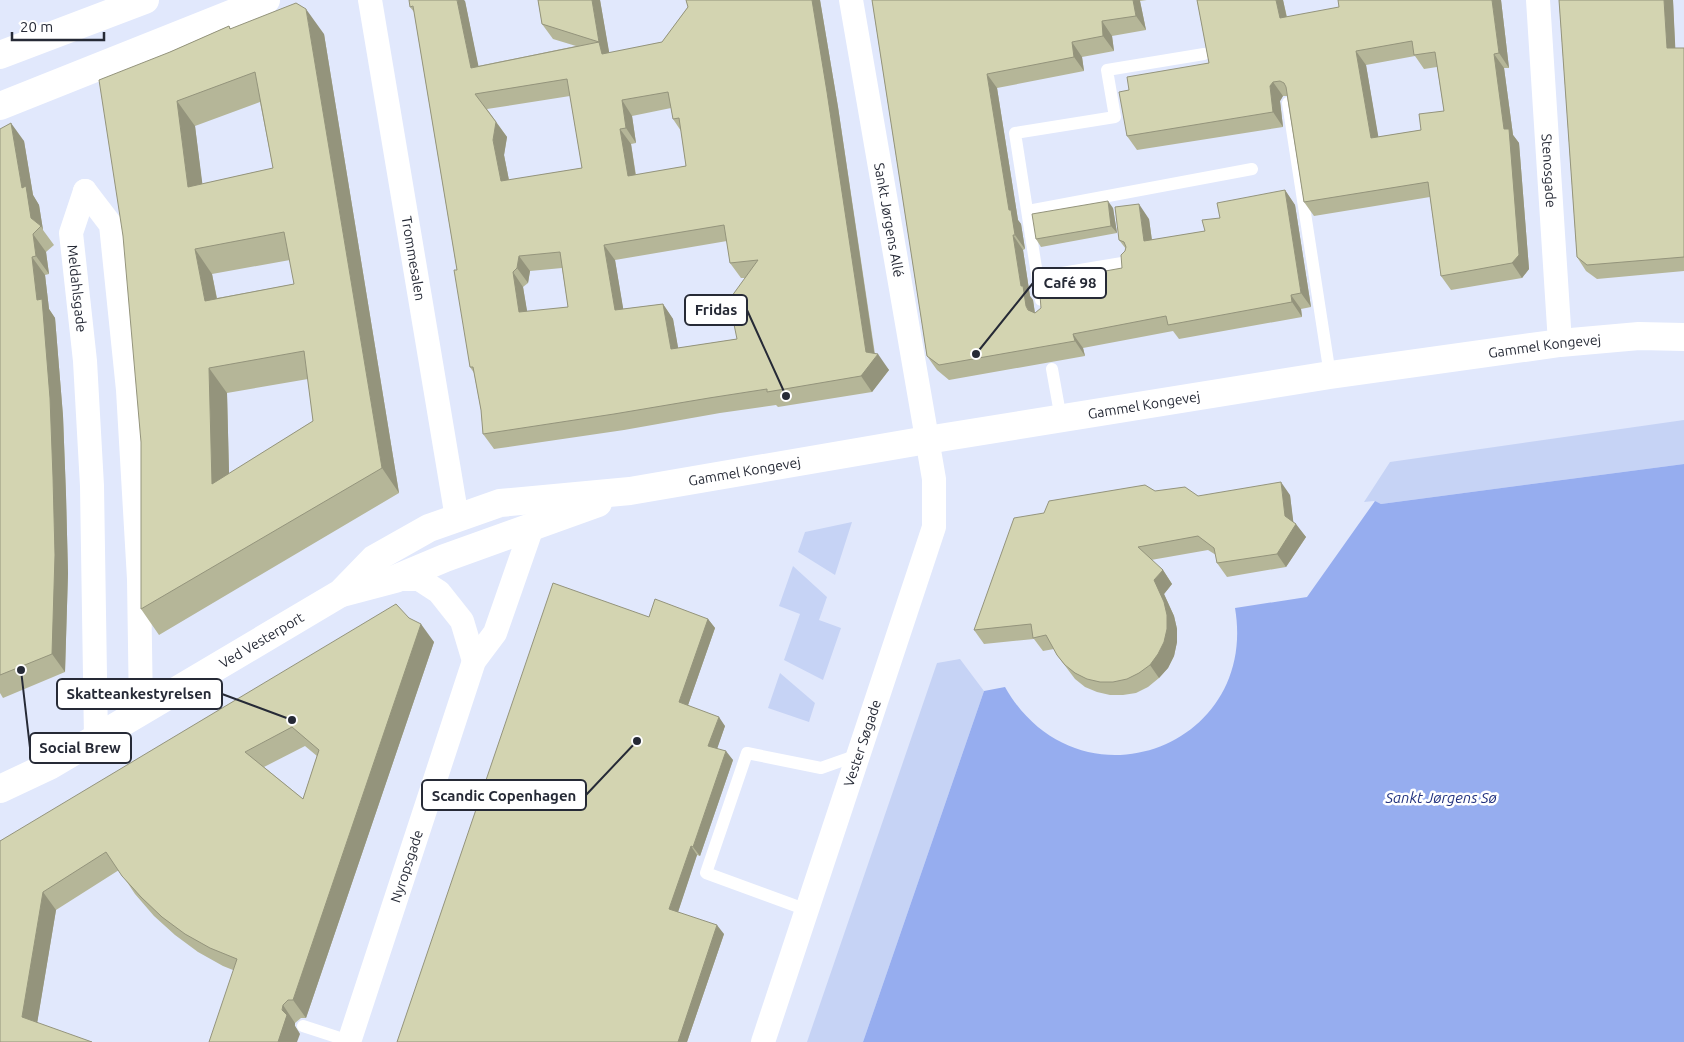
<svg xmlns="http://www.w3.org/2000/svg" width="1684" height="1042" viewBox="0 0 1684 1042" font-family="Ubuntu,sans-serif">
	<rect width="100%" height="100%" fill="#e1e8fc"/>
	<path fill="#c6d3f5" d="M 1684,420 L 1684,464 L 1381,504 L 1374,501 L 1364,502 L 1390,462 Z
		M 852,522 L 835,575 L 798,552 L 805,532 Z
		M 793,566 L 827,597 L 819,620 L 841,628 L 823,680 L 784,660 L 800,614 L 779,606 Z
		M 960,659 L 984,691 L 863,1042 L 807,1042 L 937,663 Z
		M 780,673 L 815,703 L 809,722 L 768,708 Z"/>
	<path fill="#96adef" d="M 1684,464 L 1684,1042 L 863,1042 L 984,691 L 1005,687 C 1077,814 1259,749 1235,608 L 1307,597 L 1375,501 L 1381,504 Z"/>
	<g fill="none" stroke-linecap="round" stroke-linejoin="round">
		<path stroke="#fff" stroke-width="12" d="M 1288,103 L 1330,375
			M 1028,211 L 1252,169
			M 1038,277 L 1128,262
			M 1041,300 L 1015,133 L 1115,117 L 1107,70 L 1204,54
			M 1052,369 L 1061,419
			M 807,910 L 706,873 L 747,753 L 821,768 L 858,755
			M 303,1026 L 349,1041"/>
		<g stroke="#fff" stroke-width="24">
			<path id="s1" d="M 370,0 L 457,518"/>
			<path id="s2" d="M 1538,0 L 1560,343"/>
			<path id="s3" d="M 85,191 L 71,233 L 85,361 L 92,486 L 96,739"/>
			<path d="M 85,191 L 111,225 L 128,390 L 139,579 L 141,712"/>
			<path d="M 395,579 L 419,579 L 439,592 L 462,621 L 474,661"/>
			<path id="s4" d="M 349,1042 L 474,661 L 495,633 L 532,527"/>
			<path id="s5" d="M 763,1042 L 934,527 L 934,479 L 851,0"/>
		</g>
		<g stroke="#fff" stroke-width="28">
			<path d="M 0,55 L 145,0"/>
			<path d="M 0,106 L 266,0"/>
			<path d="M 342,593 L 395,579 L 445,558 L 598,503"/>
			<path id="s6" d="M 0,789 L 51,765 L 341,593 L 374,559 L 429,528 L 500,503 L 630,491 L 927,440 L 1330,375 L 1560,343 L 1639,336 L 1684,337"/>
		</g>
	</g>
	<path fill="#b5b698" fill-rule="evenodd" d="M 538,0 L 600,0 L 609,53 L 662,42 L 688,7 L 686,0 L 820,0 L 838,107 L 875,354 L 889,370 L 872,392 L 778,407 L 776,405 L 720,413 L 624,430 L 494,449 L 483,434 L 481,410 L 474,373 L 470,367 L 457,270 L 414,12 L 410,7 L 465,1 L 478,66 L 576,46 L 553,39 L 542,24 ZM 570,96 L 582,168 L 509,180 L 504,155 L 507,137 L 487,109 ZM 671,108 L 673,119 L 681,131 L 686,166 L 636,175 L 631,144 L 636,143 L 632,116 ZM 727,241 L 730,263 L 741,278 L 745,278 L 737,339 L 678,348 L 673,319 L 663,304 L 623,309 L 615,260 ZM 562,268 L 568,307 L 527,312 L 523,287 L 528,283 L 530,271 Z
		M 872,0 L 1147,0 L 1140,1 L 1146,30 L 1112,36 L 1114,51 L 1082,57 L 1084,71 L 997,88 L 1018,220 L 1021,224 L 1025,249 L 1023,250 L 1030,296 L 1033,300 L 1035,313 L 1122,268 L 1126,249 L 1119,240 L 1149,219 L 1152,240 L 1205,231 L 1220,218 L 1285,190 L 1295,205 L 1311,307 L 1301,309 L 1302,317 L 1179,339 L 1173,331 L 1083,348 L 1085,356 L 949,380 L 937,370 L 927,356 Z
		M 1197,0 L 1283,0 L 1287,17 L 1501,0 L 1509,68 L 1504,68 L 1513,135 L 1519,143 L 1529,269 L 1522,278 L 1451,290 L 1441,276 L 1430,197 L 1314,216 L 1304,202 L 1287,96 L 1283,96 L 1280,101 L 1283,127 L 1137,150 L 1127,136 L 1129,90 L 1209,63 ZM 1415,56 L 1424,69 L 1437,67 L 1444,111 L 1421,130 L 1378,137 L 1366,65 Z
		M 1559,0 L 1673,0 L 1675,48 L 1684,48 L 1684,271 L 1597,279 L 1586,271 L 1577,257 Z
		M 229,26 L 231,29 L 324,34 L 399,493 L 159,635 L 141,609 L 170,52 ZM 260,102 L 273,168 L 202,184 L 195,126 ZM 290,260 L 294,284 L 217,298 L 212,274 ZM 308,379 L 313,421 L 229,474 L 227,393 Z
		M 0,129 L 24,141 L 33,195 L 39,205 L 43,230 L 54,245 L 46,252 L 49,274 L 45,275 L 49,309 L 55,318 L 63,416 L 66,495 L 68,573 L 65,672 L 3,698 L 0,693 Z
		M 1113,208 L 1117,233 L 1041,247 L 1036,239 Z
		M 1155,491 L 1198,496 L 1290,495 L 1293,522 L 1306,537 L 1286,567 L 1227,577 L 1217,563 L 1216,555 L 1208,550 L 1151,560 L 1163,570 L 1172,584 L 1164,594 L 1174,616 L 1177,629 L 1177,642 L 1174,656 L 1168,668 L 1159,678 L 1148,687 L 1136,693 L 1123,695 L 1110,695 L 1097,692 L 1085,687 L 1075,679 L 1057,655 L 1054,649 L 1043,651 L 1034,639 L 984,644 L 974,630 L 1044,513 Z
		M 649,617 L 708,619 L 715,628 L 688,705 L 725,726 L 717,748 L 733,760 L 700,856 L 697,855 L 678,912 L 724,934 L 687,1042 L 397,1042 Z
		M 409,618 L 434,642 L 306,1018 L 301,1018 L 295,1023 L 295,1026 L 300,1034 L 233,970 L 223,966 L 198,952 L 175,935 L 154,916 L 135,894 L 119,870 L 56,910 L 37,1023 L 0,1042 L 0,841 ZM 305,746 L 317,756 L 303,799 L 264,767 Z"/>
	<path fill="#94947c" d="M 457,0 L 464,0 L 465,1 L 482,83 L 471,68 Z
		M 592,0 L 600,0 L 610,57 L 599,42 Z
		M 812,0 L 820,0 L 838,107 L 875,358 L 878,354 L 889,370 L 872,392 L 861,376 L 866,352 Z
		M 1133,0 L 1140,0 L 1140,1 L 1146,30 L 1136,16 Z
		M 1276,0 L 1283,0 L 1290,33 L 1280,18 Z
		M 1492,0 L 1501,0 L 1509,68 L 1499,53 Z
		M 1664,0 L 1673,0 L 1676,62 L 1667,48 Z
		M 306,9 L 324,34 L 399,493 L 382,468 Z
		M 1102,21 L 1112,36 L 1114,51 L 1103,36 Z
		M 599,42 L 610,57 L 602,54 Z
		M 1072,42 L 1082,57 L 1084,71 L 1074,57 Z
		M 1356,51 L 1366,65 L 1381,152 L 1371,138 Z
		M 1494,54 L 1504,68 L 1513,135 L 1519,143 L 1529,269 L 1522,278 L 1512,263 L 1504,129 Z
		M 987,74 L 997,88 L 1018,220 L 1021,224 L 1025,249 L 1015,235 L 1009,210 Z
		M 1273,82 L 1283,96 L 1280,101 L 1283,127 L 1273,112 L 1270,86 Z
		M 622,100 L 632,116 L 636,143 L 626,128 Z
		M 177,101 L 195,126 L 206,212 L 188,187 Z
		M 496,122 L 507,137 L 504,155 L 512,196 L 501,181 L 493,140 Z
		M 11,123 L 24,141 L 33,195 L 39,205 L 43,230 L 41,226 L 31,218 L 22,188 Z
		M 620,129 L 631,144 L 638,192 L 628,176 Z
		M 1285,190 L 1295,205 L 1311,307 L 1301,293 Z
		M 1108,201 L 1113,208 L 1117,233 L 1111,226 Z
		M 1139,204 L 1149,219 L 1154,256 L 1144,241 Z
		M 33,234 L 46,252 L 49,274 L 36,256 Z
		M 1013,235 L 1023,250 L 1030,296 L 1033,300 L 1036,321 L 1026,306 L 1021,286 Z
		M 604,245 L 615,260 L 626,325 L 615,310 Z
		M 195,249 L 212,274 L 222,326 L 205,301 Z
		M 519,256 L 530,271 L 528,283 L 517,268 Z
		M 32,257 L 45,275 L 49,309 L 55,318 L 63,416 L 66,495 L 68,573 L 65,672 L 52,654 L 37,300 Z
		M 513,272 L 523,287 L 530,328 L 519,312 Z
		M 1291,295 L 1301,309 L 1302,317 L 1292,302 Z
		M 663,304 L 673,319 L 681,364 L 671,349 Z
		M 1073,334 L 1083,348 L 1085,356 L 1075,341 Z
		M 209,368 L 227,393 L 230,510 L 212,484 Z
		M 1281,482 L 1290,495 L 1294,527 L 1296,524 L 1306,537 L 1286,567 L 1277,554 L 1285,516 Z
		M 1163,570 L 1172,584 L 1164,594 L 1174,616 L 1177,629 L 1177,642 L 1174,656 L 1168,668 L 1159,678 L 1150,665 L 1154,580 Z
		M 708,619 L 715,628 L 686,711 L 679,702 Z
		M 421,624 L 434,642 L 306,1018 L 293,1000 Z
		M 719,717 L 725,726 L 715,755 L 708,746 Z
		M 726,751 L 733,760 L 700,856 L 693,847 Z
		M 691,846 L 697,855 L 676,918 L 669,909 Z
		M 43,892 L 56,910 L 35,1036 L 22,1017 Z
		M 717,925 L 724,934 L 687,1042 L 678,1042 Z
		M 283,1005 L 295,1023 L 295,1026 L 300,1034 L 297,1042 L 278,1042 Z"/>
	<path fill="#d3d4b1" stroke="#94947c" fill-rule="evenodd" d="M 409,0 L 457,0 L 471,68 L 599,42 L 602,54 L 662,42 L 688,7 L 686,0 L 812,0 L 827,92 L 866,352 L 878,354 L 861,376 L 767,392 L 767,389 L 709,398 L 614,414 L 483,434 L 481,410 L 473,367 L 470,367 L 454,270 L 457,270 L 413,6 L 410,7 ZM 567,79 L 582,168 L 501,181 L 493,140 L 496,122 L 475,94 ZM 668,92 L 673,119 L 679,118 L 686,166 L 628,176 L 620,129 L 626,128 L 622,100 ZM 724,225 L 730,263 L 758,260 L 729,300 L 737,339 L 671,349 L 663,304 L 615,310 L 604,245 ZM 560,252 L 568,307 L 519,312 L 513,272 L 517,268 L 519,256 Z
		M 538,0 L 592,0 L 599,42 L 542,24 Z
		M 872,0 L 1133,0 L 1136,16 L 1102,21 L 1103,36 L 1072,42 L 1074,57 L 987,74 L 1009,210 L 1011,210 L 1015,235 L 1013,235 L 1021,286 L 1023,286 L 1026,306 L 1028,310 L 1035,313 L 1041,308 L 1039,283 L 1122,268 L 1121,255 L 1125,251 L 1126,247 L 1124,242 L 1119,240 L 1115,207 L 1139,204 L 1144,241 L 1205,231 L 1202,220 L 1220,218 L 1217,203 L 1285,190 L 1301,293 L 1291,295 L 1292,302 L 1168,325 L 1166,316 L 1073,334 L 1075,341 L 939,365 L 927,356 Z
		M 1197,0 L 1276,0 L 1280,18 L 1339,7 L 1338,0 L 1492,0 L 1499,53 L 1494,54 L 1504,129 L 1509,129 L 1519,255 L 1512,263 L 1441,276 L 1428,182 L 1304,202 L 1286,87 L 1284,83 L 1280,81 L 1273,82 L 1270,86 L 1273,112 L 1127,136 L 1119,92 L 1129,90 L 1127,77 L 1209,63 ZM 1412,41 L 1414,55 L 1435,52 L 1444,111 L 1419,114 L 1421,130 L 1371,138 L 1356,51 Z
		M 1559,0 L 1664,0 L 1667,48 L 1684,48 L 1684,257 L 1587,265 L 1577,257 Z
		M 296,3 L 306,9 L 382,468 L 141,609 L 141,442 L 123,236 L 99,80 L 170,52 L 229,26 L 230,29 ZM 255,72 L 273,168 L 188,187 L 177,101 ZM 284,232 L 294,284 L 205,301 L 195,249 ZM 304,351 L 313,421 L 212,484 L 209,368 Z
		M 11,123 L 22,188 L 26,186 L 31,218 L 41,226 L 33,234 L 36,256 L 32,257 L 37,300 L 42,299 L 50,398 L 53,477 L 55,555 L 52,654 L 0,675 L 0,129 Z
		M 1108,201 L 1111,226 L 1036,239 L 1032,214 Z
		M 1281,482 L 1285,516 L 1296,524 L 1277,554 L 1217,563 L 1214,548 L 1198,536 L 1138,547 L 1163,570 L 1154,580 L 1164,602 L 1167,615 L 1167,629 L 1164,642 L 1158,654 L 1150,665 L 1139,673 L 1127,679 L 1113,682 L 1100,682 L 1087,679 L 1075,673 L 1065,665 L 1057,655 L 1046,635 L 1033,638 L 1031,624 L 974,630 L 1014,518 L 1044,513 L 1049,501 L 1145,485 L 1155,491 L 1185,487 L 1198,496 Z
		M 553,583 L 649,617 L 655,599 L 708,619 L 679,702 L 719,717 L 708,746 L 726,751 L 693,847 L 691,846 L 669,909 L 717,925 L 678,1042 L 397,1042 Z
		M 396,604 L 409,618 L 421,624 L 293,1000 L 288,1000 L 283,1005 L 282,1010 L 287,1015 L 278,1042 L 209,1042 L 237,959 L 210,948 L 185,934 L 162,917 L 141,897 L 122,876 L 106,852 L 43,892 L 22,1017 L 92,1042 L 0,1042 L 0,841 ZM 292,727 L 319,750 L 303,799 L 245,752 Z"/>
	<g text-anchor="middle" stroke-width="5" stroke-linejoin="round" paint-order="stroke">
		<g font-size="14" fill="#262a36" stroke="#fff">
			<text dy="5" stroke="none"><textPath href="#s2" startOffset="171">Stenosgade</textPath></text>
			<text transform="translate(889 220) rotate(80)" y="5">Sankt Jørgens Allé</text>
			<text dy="5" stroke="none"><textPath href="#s1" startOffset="262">Trommesalen</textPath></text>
			<text dy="5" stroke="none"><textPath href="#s3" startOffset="100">Meldahlsgade</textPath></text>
			<text dy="5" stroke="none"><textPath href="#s6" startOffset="1636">Gammel Kongevej</textPath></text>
			<text dy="5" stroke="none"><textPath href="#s6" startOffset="1231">Gammel Kongevej</textPath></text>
			<text dy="5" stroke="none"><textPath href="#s6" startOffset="826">Gammel Kongevej</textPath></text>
			<text dy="5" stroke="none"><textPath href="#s6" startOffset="301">Ved Vesterport</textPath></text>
			<text dy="5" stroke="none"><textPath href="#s5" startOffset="315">Vester Søgade</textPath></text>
			<text dy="5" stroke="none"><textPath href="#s4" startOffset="185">Nyropsgade</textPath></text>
		</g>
		<g font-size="15" font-style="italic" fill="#23337f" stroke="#fff">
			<text x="1441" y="803">Sankt Jørgens Sø</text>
		</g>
	</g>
	<path fill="none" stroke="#262a36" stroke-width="2" d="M976 354L1033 283M786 396L747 310M292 720L222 694M21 670L30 748M637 741L586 795"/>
	<g fill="#262a36" stroke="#fff" stroke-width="2">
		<circle cx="976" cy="354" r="5"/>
		<circle cx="786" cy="396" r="5"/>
		<circle cx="292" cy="720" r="5"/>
		<circle cx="21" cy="670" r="5"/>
		<circle cx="637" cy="741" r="5"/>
	</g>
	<g fill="#fff" stroke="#262a36" stroke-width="2">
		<rect x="1033" y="268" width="73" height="30" rx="5"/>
		<rect x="685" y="295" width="62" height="30" rx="5"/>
		<rect x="57" y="679" width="165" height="30" rx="5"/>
		<rect x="30" y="733" width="101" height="30" rx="5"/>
		<rect x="422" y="780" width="164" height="30" rx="5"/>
	</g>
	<g font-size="15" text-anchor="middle" font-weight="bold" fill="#262a36">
		<text x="1070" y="288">Café 98</text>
		<text x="716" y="315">Fridas</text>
		<text x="139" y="699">Skatteankestyrelsen</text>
		<text x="80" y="753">Social Brew</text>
		<text x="504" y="801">Scandic Copenhagen</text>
	</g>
	<path d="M12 32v8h92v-8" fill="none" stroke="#262a36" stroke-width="2.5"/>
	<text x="20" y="32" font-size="15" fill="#262a36" stroke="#ffffff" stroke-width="4" paint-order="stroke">20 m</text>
</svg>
